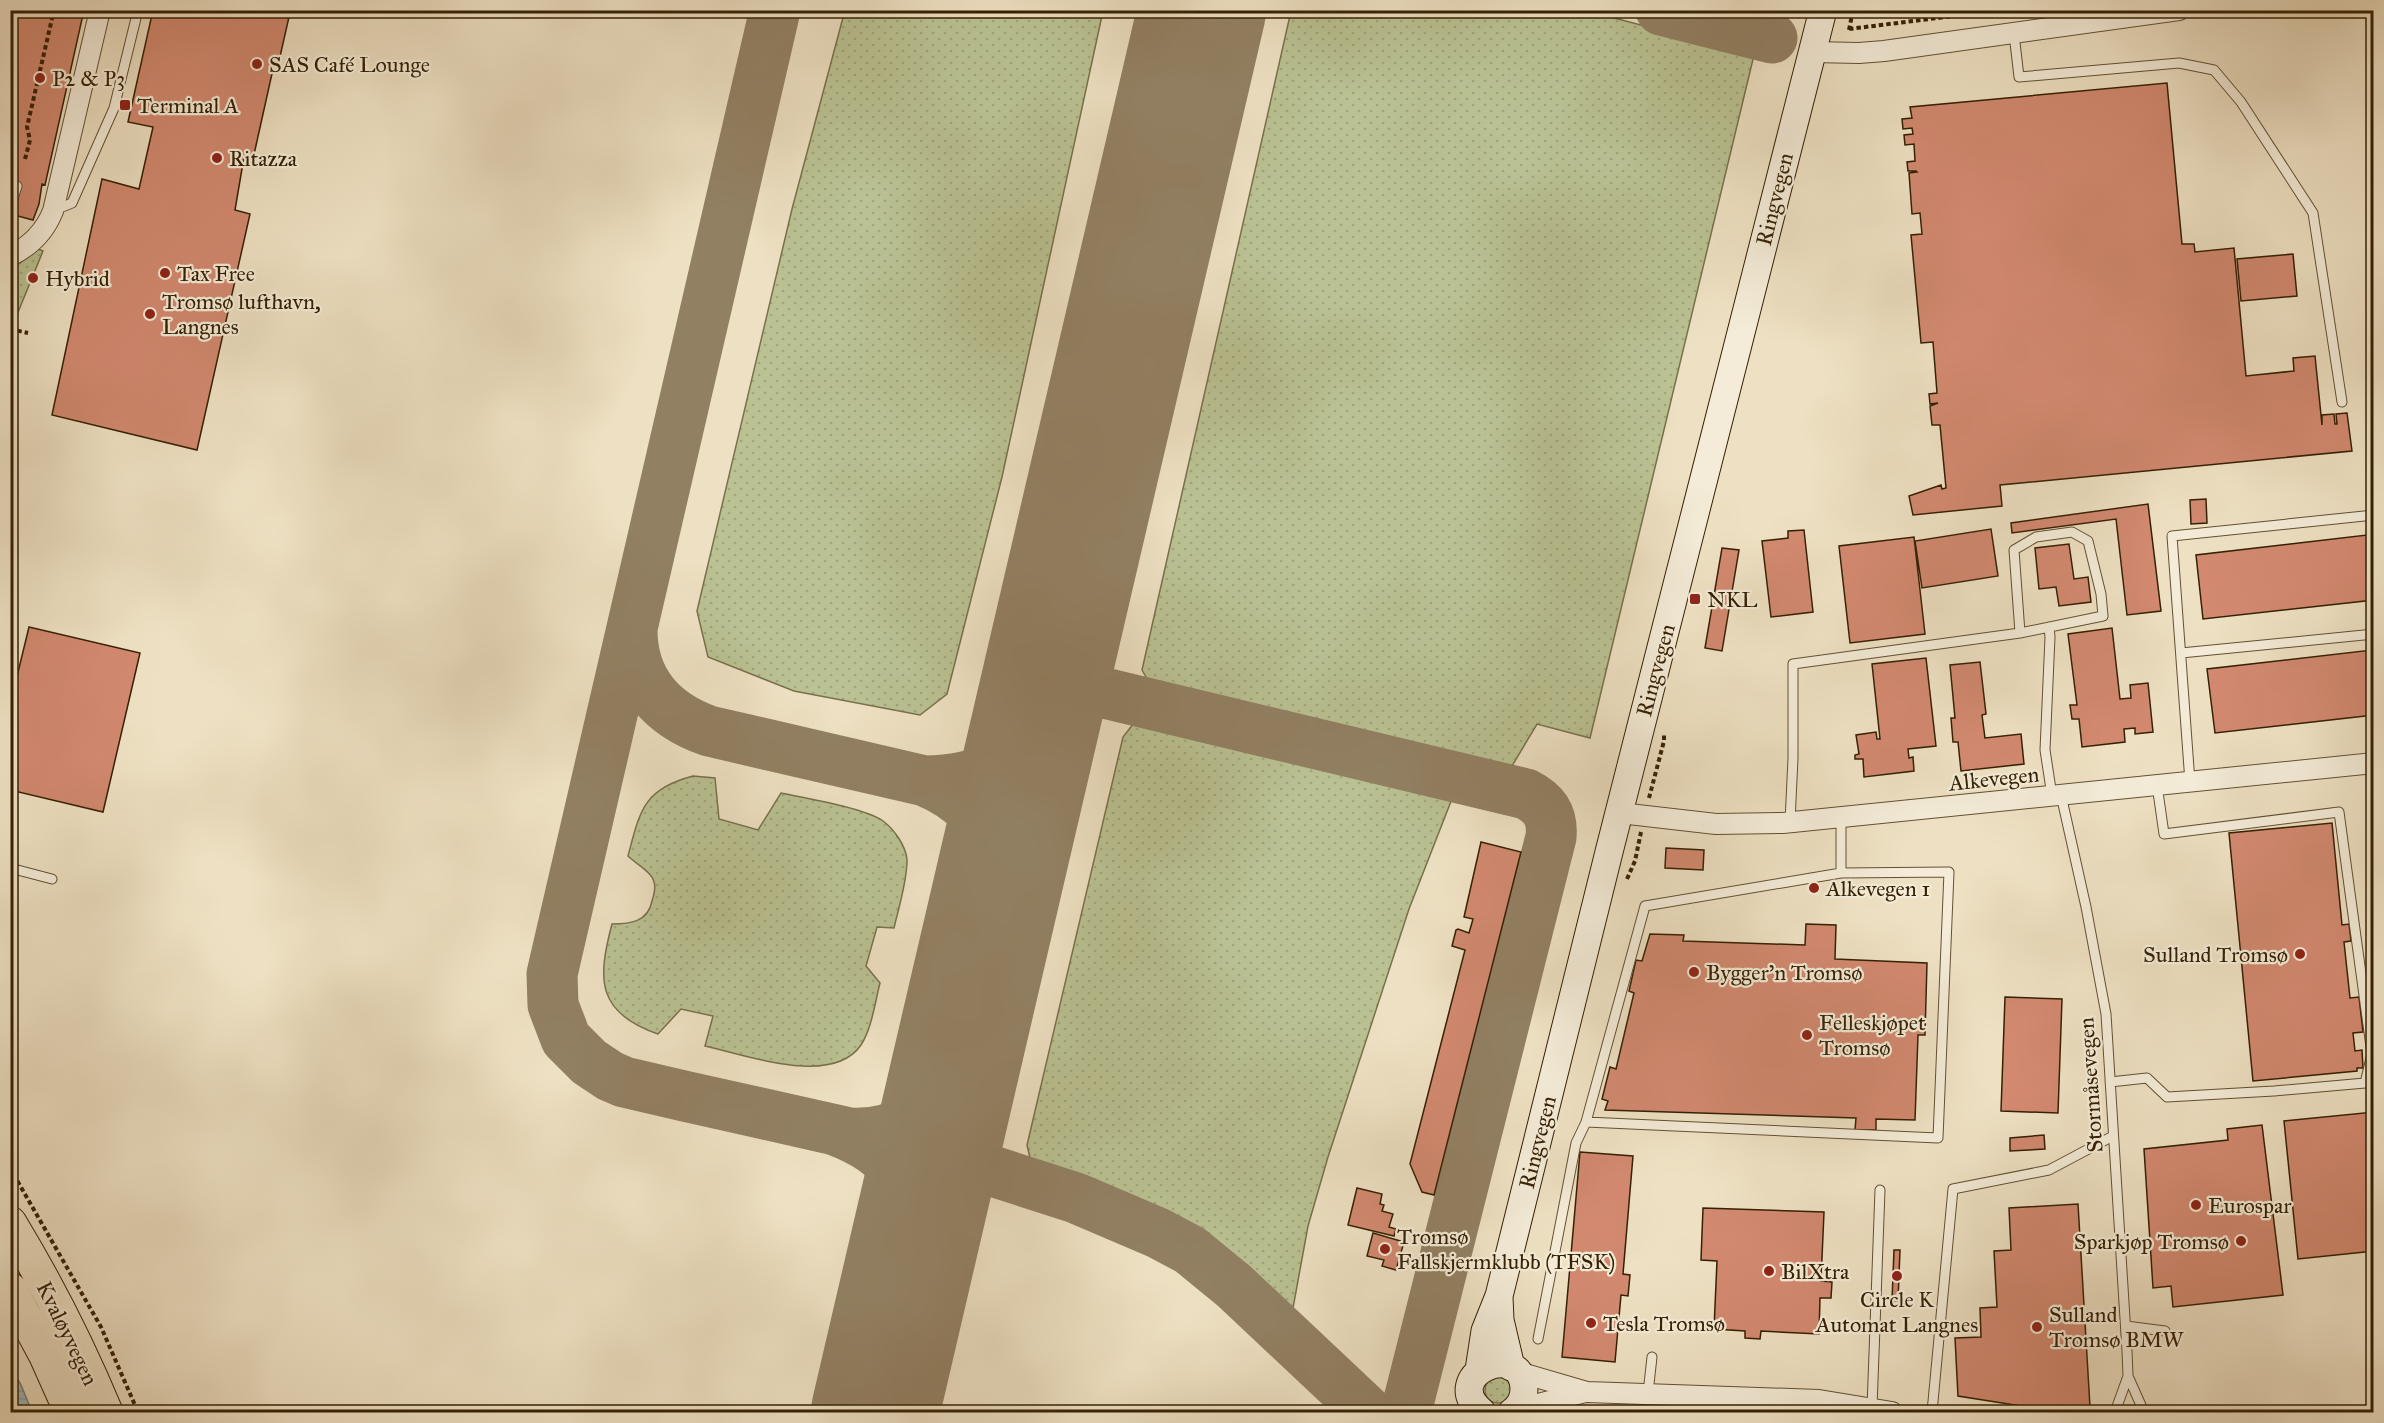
<svg xmlns="http://www.w3.org/2000/svg" width="2384" height="1423" viewBox="0 0 2384 1423" font-family="'IM FELL Great Primer',serif">
	<defs>
		<pattern id="grass-dots" width="8" height="8" patternUnits="userSpaceOnUse" patternTransform="scale(1.5)"><rect width="8" height="8" fill="#bac293"/><path d="M2 2h.1M6 6h.1" fill="none" stroke="#a0a67d" stroke-width="1.8" stroke-linecap="round"/></pattern>
		<pattern id="water-rules" width="6" height="5" patternUnits="userSpaceOnUse" patternTransform="scale(1.5)"><rect width="6" height="5" fill="#9fbbbf"/><path d="M0 2.5h6" fill="none" stroke="#8aa0a2"/></pattern>
	</defs>
	<rect width="100%" height="100%" fill="#eee1c3"/>
	<filter id="stains"><feTurbulence type="fractalNoise" baseFrequency=".00333" numOctaves="4"/><feColorMatrix values="0 0 0 0 .2 0 0 0 0 .09 0 0 0 0 .02 0 0 0 .5 -.17"/></filter>
	<radialGradient id="worn" r=".72"><stop offset=".6" stop-color="#630" stop-opacity="0"/><stop offset="1" stop-color="#630" stop-opacity=".3"/></radialGradient>
	<path fill="url(#grass-dots)" stroke="#78714b" stroke-width="1.5" d="M 845,10 L 1103,11 L 1002,477 L 947,694 L 920,715 L 794,691 L 708,657 L 697,611 L 792,209 Z
		M 1291,11 L 1588,11 L 1754,55 L 1590,738 L 1537,724 L 1509,771 L 1151,686 L 1142,670 Z
		M 38,249 L 43,251 L 14,322 L 11,322 L 11,270 Z
		M 1153,719 L 1455,791 L 1409,909 L 1328,1157 L 1308,1226 L 1291,1319 C 1261,1291 1232,1259 1198,1236 C 1155,1207 1091,1185 1041,1169 L 1030,1158 L 1027,1145 L 1123,737 L 1134,723 Z
		M 693,776 L 715,778 L 719,819 L 758,830 L 781,793 C 805,798 865,808 883,821 C 894,829 906,846 907,860 C 907,882 899,906 894,928 L 877,927 L 866,966 L 880,983 C 875,1002 872,1028 861,1045 C 832,1087 747,1055 705,1046 L 713,1016 L 681,1009 L 658,1034 C 597,1013 597,980 612,924 C 630,924 648,922 652,901 C 654,895 656,888 654,882 C 652,872 636,864 628,856 C 640,811 643,789 693,776 Z
		M1485 1390a13 13 0 1 1 26 0a13 13 0 1 1-26 0Z"/>
	<path fill="url(#water-rules)" stroke="#757d74" stroke-width="1.5" d="M 11,1367 L 21,1385 L 32,1412 L 11,1412 Z"/>
	<g fill="none" stroke-linecap="round" stroke-linejoin="round">
		<path stroke="#928063" stroke-width="51" d="M 775,10 L 552,974 L 553,1005 L 566,1039 L 589,1062 L 610,1076 L 624,1082 L 684,1096 L 849,1133 C 903,1136 930,1109 956,1067
			M 1661,10 L 1772,38
			M 1058,626 C 1060,659 1067,674 1096,691 L 1526,794 C 1546,804 1553,816 1551,837 L 1406,1412
			M 632,630 C 632,682 663,715 709,731 L 925,781 C 961,796 990,822 996,862 C 997,871 996,882 996,891
			M 925,781 C 987,780 1008,764 1038,711
			M 948,1098 L 951,1133 L 959,1148 L 971,1160 L 989,1170 L 1076,1198 L 1158,1233 L 1190,1250 L 1234,1286 L 1368,1412
			M 835,1130 C 897,1153 917,1187 912,1253"/>
		<path stroke="#928063" stroke-width="128" d="M 875,1412 L 1202,10"/>
	</g>
	<path fill="#d28970" stroke="#352003" stroke-width="1.5" d="M 10,10 L 84,10 L 45,185 L 42,184 L 39,204 L 33,220 L 10,214 Z
		M 153,10 L 287,10 L 286,17 L 289,17 L 279,61 L 275,60 L 253,159 L 244,157 L 235,210 L 250,214 L 197,450 L 52,415 L 102,179 L 139,189 L 153,127 L 128,122 Z
		M 2167,83 L 2182,244 L 2194,244 L 2195,252 L 2234,248 L 2246,376 L 2294,371 L 2293,358 L 2315,356 L 2322,425 L 2322,415 L 2334,414 L 2335,424 L 2337,424 L 2336,414 L 2347,413 L 2352,451 L 2000,485 L 2002,506 L 1913,515 L 1909,496 L 1941,485 L 1942,489 L 1946,488 L 1940,425 L 1932,425 L 1930,406 L 1938,403 L 1930,404 L 1929,394 L 1937,393 L 1933,342 L 1921,343 L 1911,235 L 1922,234 L 1920,213 L 1912,214 L 1909,173 L 1917,172 L 1916,171 L 1908,171 L 1907,162 L 1915,161 L 1914,144 L 1905,145 L 1904,135 L 1913,134 L 1912,128 L 1903,129 L 1902,119 L 1912,118 L 1910,107 Z
		M 2293,254 L 2297,296 L 2241,301 L 2237,259 Z
		M 2206,499 L 2207,523 L 2191,524 L 2190,500 Z
		M 2148,504 L 2161,611 L 2127,615 L 2116,519 L 2012,533 L 2011,523 Z
		M 1991,529 L 1998,576 L 1922,588 L 1915,541 Z
		M 1804,530 L 1813,612 L 1771,617 L 1762,541 L 1788,538 L 1788,531 Z
		M 2367,535 L 2374,600 L 2203,619 L 2196,555 Z
		M 1914,537 L 1925,634 L 1850,643 L 1839,546 Z
		M 2069,544 L 2074,579 L 2088,577 L 2091,602 L 2059,606 L 2056,587 L 2039,589 L 2035,548 Z
		M 1722,548 L 1739,550 L 1722,651 L 1705,648 Z
		M 29,627 L 140,653 L 103,812 L 10,790 L 10,705 Z
		M 2112,628 L 2120,699 L 2131,698 L 2130,685 L 2148,683 L 2153,732 L 2135,734 L 2135,728 L 2124,729 L 2125,742 L 2082,747 L 2079,719 L 2072,719 L 2070,705 L 2077,705 L 2068,634 Z
		M 2372,650 L 2374,715 L 2215,733 L 2207,669 Z
		M 1926,658 L 1936,746 L 1908,749 L 1909,758 L 1913,757 L 1914,771 L 1864,777 L 1863,759 L 1855,759 L 1855,755 L 1859,754 L 1856,735 L 1876,732 L 1877,739 L 1880,739 L 1872,664 Z
		M 1980,662 L 1986,714 L 1982,715 L 1985,738 L 2021,734 L 2024,764 L 1961,771 L 1958,742 L 1953,742 L 1951,718 L 1955,718 L 1950,665 Z
		M 2332,823 L 2342,925 L 2349,924 L 2351,941 L 2344,942 L 2350,998 L 2359,997 L 2363,1032 L 2353,1033 L 2355,1051 L 2362,1050 L 2363,1068 L 2357,1068 L 2357,1071 L 2253,1081 L 2229,833 Z
		M 1481,842 L 1521,852 L 1434,1195 L 1422,1192 L 1410,1164 L 1465,950 L 1452,946 L 1456,930 L 1458,929 L 1469,933 L 1473,919 L 1464,917 Z
		M 1666,848 L 1704,850 L 1703,870 L 1665,868 Z
		M 1806,924 L 1836,925 L 1835,959 L 1927,963 L 1925,1035 L 1918,1035 L 1915,1120 L 1876,1119 L 1876,1130 L 1855,1130 L 1856,1118 L 1605,1110 L 1608,1101 L 1602,1099 L 1610,1067 L 1616,1069 L 1634,993 L 1629,991 L 1636,960 L 1642,961 L 1650,934 L 1684,935 L 1683,941 L 1805,945 Z
		M 2005,997 L 2062,999 L 2058,1113 L 2001,1111 Z
		M 2374,1112 L 2374,1251 L 2298,1259 L 2284,1121 Z
		M 2262,1125 L 2283,1295 L 2173,1307 L 2171,1286 L 2153,1288 L 2144,1149 L 2228,1140 L 2227,1129 Z
		M 2044,1135 L 2045,1149 L 2010,1151 L 2010,1138 Z
		M 1580,1152 L 1633,1156 L 1623,1274 L 1630,1275 L 1628,1296 L 1621,1295 L 1615,1362 L 1562,1357 Z
		M 1357,1188 L 1382,1194 L 1380,1204 L 1384,1205 L 1382,1211 L 1393,1214 L 1389,1227 L 1396,1229 L 1394,1236 L 1348,1225 Z
		M 2078,1204 L 2090,1407 L 2083,1412 L 2059,1412 L 1958,1396 L 1955,1338 L 1981,1337 L 1980,1308 L 1997,1307 L 1994,1251 L 2011,1250 L 2009,1208 Z
		M 1703,1208 L 1824,1212 L 1821,1281 L 1832,1282 L 1831,1298 L 1820,1298 L 1819,1334 L 1761,1331 L 1760,1339 L 1745,1338 L 1745,1331 L 1714,1329 L 1717,1261 L 1701,1260 Z
		M 1373,1233 L 1404,1242 L 1396,1270 L 1382,1266 L 1384,1260 L 1367,1256 Z
		M 1894,1250 L 1900,1250 L 1898,1301 L 1892,1301 Z"/>
	<g fill="none" stroke-linecap="round" stroke-linejoin="round">
		<defs>
			<path id="lane" d="M 2014,34 L 2019,77 L 2179,63 L 2214,70 L 2241,102 L 2313,213 L 2342,402
				M 10,209 L 17,186
				M 55,210 L 72,203 L 114,108 L 138,10
				M 2049,627 L 2050,637 L 2045,750 L 2052,796
				M 2181,653 L 2374,634
				M 2190,782 L 2172,536 L 2374,515
				M 2061,795 L 2086,907 L 2106,1014 L 2127,1351 L 2128,1376 L 2115,1412
				M 1790,822 L 1793,758 L 1793,664 L 2020,633 L 2103,616 L 2101,594 L 2088,541 L 2072,532 L 2036,537 L 2014,550 L 2020,633
				M 10,868 L 52,879
				M 2110,1082 L 2147,1078 L 2167,1097 L 2274,1091 L 2365,1083 L 2372,1054 L 2339,812 L 2164,834 L 2157,785
				M 1586,1122 L 1938,1138 L 1949,872 L 1841,873
				M 2126,1326 L 2165,1331
				M 1538,1339 L 1576,1143 L 1586,1122 L 1645,906 L 1841,873 L 1841,817
				M 2128,1376 L 2144,1412
				M 1648,1393 L 1652,1357
				M 1872,1408 L 1880,1190
				M 1932,1412 L 1953,1189 L 2049,1170 L 2113,1136"/>
			<path id="street" d="M 1813,52 L 1859,53 L 1884,51 L 2179,10
				M 10,256 C 31,246 45,231 53,211 L 100,10
				M 1620,813 L 1716,824 L 1783,823 L 2374,763
				M 1515,1371 L 1587,1392 L 1819,1400 L 1892,1412
				M 1515,1410 L 1585,1392"/>
			<path id="secondary" d="M 1499,1297 L 1500,1320 L 1511,1367
				M 1479,1370 L 1485,1331 L 1499,1296 L 1609,852 L 1823,10
				M 1482,1412 C 1438,1376 1521,1338 1524,1388 C 1524,1399 1520,1406 1512,1412"/>
			<path id="highway" d="M 10,1223 C 47,1284 79,1347 106,1412
				M 10,1289 L 46,1356 L 71,1412"/>
		</defs>
		<use href="#lane" stroke="#635033" stroke-width="11"/>
		<use href="#street" stroke="#635033" stroke-width="22"/>
		<use href="#secondary" stroke="#352003" stroke-width="29"/>
		<use href="#highway" stroke="#352003" stroke-width="35"/>
		<path stroke="#352003" stroke-width="4" stroke-dasharray="4.5 3" stroke-linecap="butt" d="M 1849,29 L 2002,10
			M 1849,30 L 1853,10
			M 25,159 L 30,140 L 27,127 L 54,10
			M 10,329 L 28,333
			M 1649,798 L 1664,741 L 1664,733
			M 1627,879 L 1635,861 L 1641,832
			M 10,1168 L 101,1327 L 138,1412"/>
		<use href="#lane" stroke="#f4ecd8" stroke-width="9"/>
		<use href="#street" stroke="#f4ecd8" stroke-width="20"/>
		<use href="#secondary" stroke="#f4ecd8" stroke-width="27"/>
		<use href="#highway" stroke="#eee1c3" stroke-width="33"/>
	</g>
	<g fill="#8f2418" stroke="#f4ecd8" stroke-width="2">
		<circle cx="257" cy="64" r="6"/>
		<circle cx="40" cy="78" r="6"/>
		<rect x="119" y="99" width="12" height="12" rx="3"/>
		<circle cx="217" cy="158" r="6"/>
		<circle cx="165" cy="273" r="6"/>
		<circle cx="33" cy="278" r="6"/>
		<circle cx="150" cy="314" r="6"/>
		<rect x="1689" y="593" width="12" height="12" rx="3"/>
		<circle cx="1814" cy="888" r="6"/>
		<circle cx="2300" cy="954" r="6"/>
		<circle cx="1694" cy="972" r="6"/>
		<circle cx="1807" cy="1035" r="6"/>
		<circle cx="2196" cy="1205" r="6"/>
		<circle cx="2241" cy="1241" r="6"/>
		<circle cx="1385" cy="1249" r="6"/>
		<circle cx="1769" cy="1271" r="6"/>
		<circle cx="1897" cy="1276" r="6"/>
		<circle cx="1591" cy="1323" r="6"/>
		<circle cx="2037" cy="1327" r="6"/>
	</g>
	<g text-anchor="middle" stroke-width="4.5" stroke-linejoin="round" paint-order="stroke">
		<g font-size="22" fill="#352003" stroke="#f4ecd8" text-anchor="start">
			<text x="269" y="72">SAS Café Lounge</text>
			<text x="52" y="86">P2 &amp; P3</text>
			<text x="137" y="113">Terminal A</text>
			<text x="229" y="166">Ritazza</text>
			<text x="177" y="281">Tax Free</text>
			<text x="45" y="286">Hybrid</text>
			<text x="162" y="309">Tromsø lufthavn,<tspan x="162" dy="25">Langnes</tspan></text>
			<text x="1707" y="607">NKL</text>
			<text x="1826" y="896">Alkevegen 1</text>
			<text x="2288" y="962" text-anchor="end">Sulland Tromsø</text>
			<text x="1706" y="980">Bygger'n Tromsø</text>
			<text x="1819" y="1030">Felleskjøpet<tspan x="1819" dy="25">Tromsø</tspan></text>
			<text x="2208" y="1213">Eurospar</text>
			<text x="1397" y="1244">Tromsø<tspan x="1397" dy="25">Fallskjermklubb (TFSK)</tspan></text>
			<text x="2229" y="1249" text-anchor="end">Sparkjøp Tromsø</text>
			<text x="1781" y="1279">BilXtra</text>
			<text x="1897" y="1307" text-anchor="middle">Circle K<tspan x="1897" dy="25">Automat Langnes</tspan></text>
			<text x="2049" y="1322">Sulland<tspan x="2049" dy="25">Tromsø BMW</tspan></text>
			<text x="1603" y="1331">Tesla Tromsø</text>
		</g>
		<g font-size="22" fill="#352003" stroke="#f4ecd8">
			<text transform="translate(1774 199) rotate(-76)" y="8">Ringvegen</text>
			<text transform="translate(1655 670) rotate(-75)" y="8">Ringvegen</text>
			<text transform="translate(1994 778) rotate(-6)" y="8">Alkevegen</text>
			<text transform="translate(2090 1085) rotate(-94)" y="8">Stormåsevegen</text>
			<text transform="translate(1537 1142) rotate(-76)" y="8">Ringvegen</text>
			<text transform="translate(68 1333) rotate(64)" y="8">Kvaløyvegen</text>
		</g>
	</g>
	<rect width="2384" height="1423" fill="none" stroke="#eee1c3" stroke-width="36"/>
	<rect x="12" y="12" width="2360" height="1399" fill="none" stroke="#352003" stroke-width="3"/>
	<rect x="18" y="18" width="2348" height="1387" fill="none" stroke="#352003" stroke-width="1.5"/>
	<rect width="100%" height="100%" filter="url(#stains)"/>
	<rect width="100%" height="100%" fill="url(#worn)"/>
</svg>
